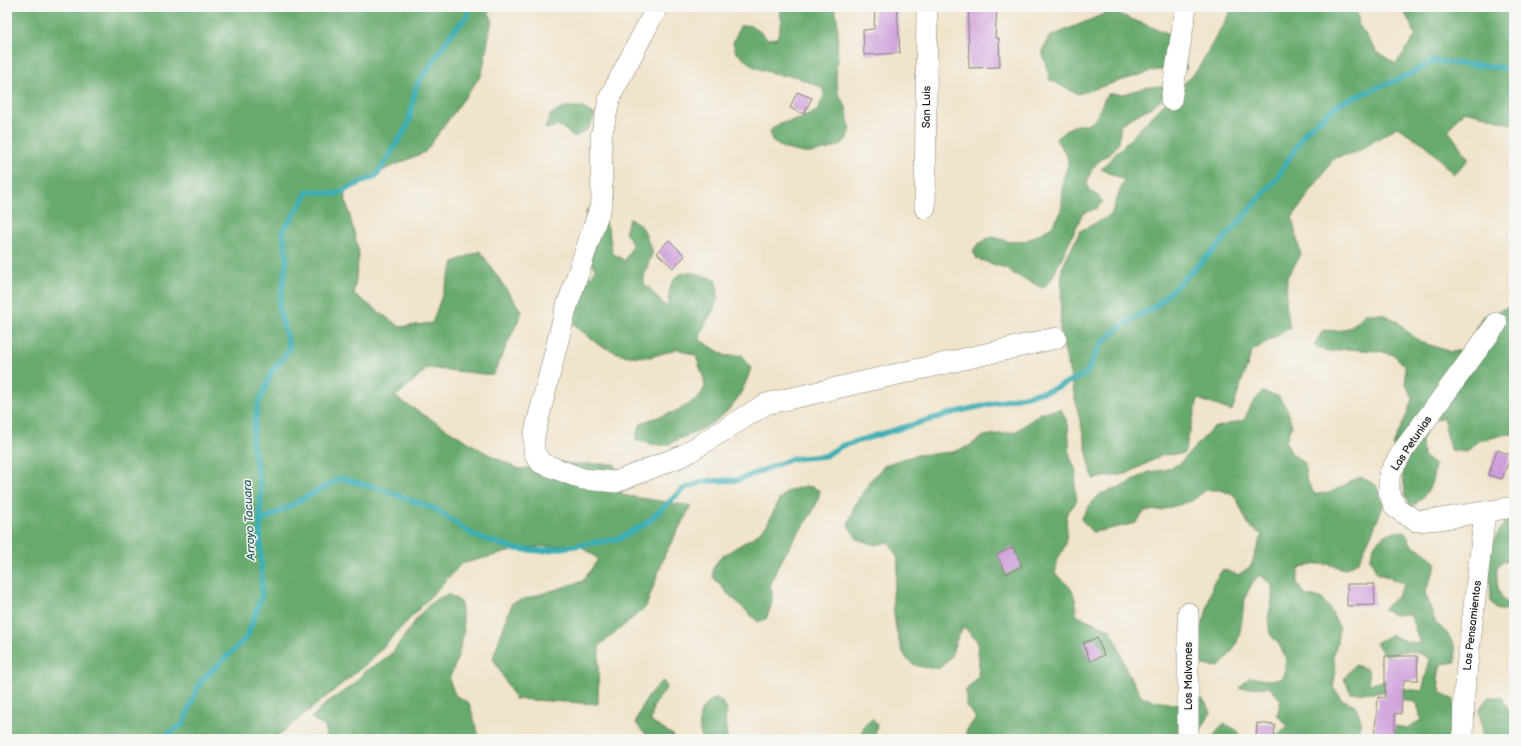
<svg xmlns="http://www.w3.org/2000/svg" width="1521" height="746" viewBox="0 0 1521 746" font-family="'Balsamiq Sans',sans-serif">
	<rect width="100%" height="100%" fill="#f6f6f2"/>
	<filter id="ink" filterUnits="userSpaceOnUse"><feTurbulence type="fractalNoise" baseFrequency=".025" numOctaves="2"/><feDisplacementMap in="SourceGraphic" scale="8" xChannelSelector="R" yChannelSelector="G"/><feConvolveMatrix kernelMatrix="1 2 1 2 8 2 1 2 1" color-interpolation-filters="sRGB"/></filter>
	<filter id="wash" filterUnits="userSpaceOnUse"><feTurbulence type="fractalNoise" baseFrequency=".012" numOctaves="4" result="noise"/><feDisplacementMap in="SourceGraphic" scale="16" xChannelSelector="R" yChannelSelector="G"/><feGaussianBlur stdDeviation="0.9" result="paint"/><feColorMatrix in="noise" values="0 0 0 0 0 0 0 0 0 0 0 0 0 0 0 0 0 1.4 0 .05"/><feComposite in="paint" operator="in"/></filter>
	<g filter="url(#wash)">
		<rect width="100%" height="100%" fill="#f0e4ca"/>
		<path fill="#68aa6e" stroke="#426345" d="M 7,7 L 486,7 L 492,19 L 482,74 L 425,152 L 343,188 L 359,253 L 354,294 L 400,327 L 432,323 L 454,262 L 480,251 L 522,312 L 493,375 L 428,368 L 395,397 L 486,453 L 519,469 L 560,464 L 615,464 L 622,495 L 691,506 L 665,554 L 646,607 L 599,646 L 598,704 L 515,699 L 493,658 L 512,603 L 583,581 L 598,559 L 578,544 L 524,548 L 461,564 L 370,661 L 274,739 L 7,739 Z
			M 778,7 L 834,7 L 837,17 L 838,34 L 836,79 L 838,93 L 846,107 L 849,124 L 850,132 L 846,140 L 840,145 L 833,148 L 811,153 L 803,153 L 786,149 L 779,146 L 772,141 L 769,132 L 775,126 L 782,123 L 800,119 L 817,111 L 824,96 L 823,88 L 794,76 L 778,75 L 754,67 L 736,52 L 733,43 L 740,26 C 754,23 757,30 768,39 L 777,38 L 782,21 Z
			M 1233,7 L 1356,7 L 1359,25 L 1377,52 L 1396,64 L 1416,35 L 1402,7 L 1514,7 L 1514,125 L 1486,116 L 1464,111 L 1448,130 L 1469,159 L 1453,174 L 1426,145 L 1397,127 L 1357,152 L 1334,158 L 1292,218 L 1301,255 L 1287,277 L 1286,307 L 1290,328 L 1252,351 L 1232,411 L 1198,399 L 1184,454 L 1163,455 L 1126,474 L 1093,479 L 1060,330 L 1062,268 L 1080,231 L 1111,215 L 1124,180 L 1101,169 L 1198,69 Z
			M 1111,11 L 1172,35 L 1187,69 L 1156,70 L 1078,94 L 1050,80 L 1042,51 L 1049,37 Z
			M 1163,86 L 1163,98 L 1151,107 L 1121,124 C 1119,131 1121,139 1117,145 C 1109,159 1095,158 1089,176 C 1087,182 1087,185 1089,191 L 1097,195 L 1103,202 L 1097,208 L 1082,214 C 1076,229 1069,242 1062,257 C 1055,269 1055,278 1043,288 L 1014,274 L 1008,269 L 977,259 L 973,251 L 977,245 L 986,239 L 993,237 L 1011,242 L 1028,240 L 1050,228 L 1059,216 L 1062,206 L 1063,180 L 1068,164 L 1067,155 L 1056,140 C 1061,134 1069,127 1077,125 C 1082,124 1088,125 1092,122 C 1098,118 1102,102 1107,94 L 1123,94 L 1147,87 Z
			M 566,107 L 581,107 L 595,115 L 588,129 L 575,137 L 560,126 L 545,129 L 551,114 Z
			M 586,210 C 611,220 609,229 612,253 L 625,261 L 632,246 L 630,239 L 625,233 L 629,219 C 649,225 643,237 653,251 L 644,276 L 644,284 C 654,290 658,301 668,307 C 669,301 668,294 670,288 C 677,265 699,273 715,280 C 726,306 702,318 700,340 L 726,356 L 742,355 L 751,368 C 739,407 720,423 683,437 C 677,439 671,444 666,445 C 656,446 644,442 635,440 L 640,425 L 646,421 L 674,412 L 688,405 L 701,394 L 705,387 L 704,379 L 696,356 L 678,349 L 650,357 L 630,356 L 622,355 L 599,345 L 573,324 L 571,316 L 577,277 L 592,276 L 595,269 L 588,254 Z
			M 1514,305 L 1514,434 L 1508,434 L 1478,441 L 1467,452 L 1450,450 L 1443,417 L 1429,423 L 1422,440 L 1423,456 L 1435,465 C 1432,488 1429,492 1411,508 L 1405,493 L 1403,476 L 1393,445 L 1407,414 L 1412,399 L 1406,384 L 1405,366 L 1394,355 L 1379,351 L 1345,349 L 1327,352 L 1314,345 L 1323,330 C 1345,332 1349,330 1365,314 L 1382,314 L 1397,321 L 1408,332 L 1421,342 L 1451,352 L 1468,349 L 1474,332 L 1482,317 Z
			M 1262,392 L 1278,396 L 1287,409 L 1292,426 L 1286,441 L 1292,454 L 1305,463 L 1306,478 L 1314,494 L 1329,493 L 1360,477 L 1376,485 L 1384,504 L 1372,533 L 1358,562 L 1344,569 C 1326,562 1318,563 1299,568 L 1297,583 L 1306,596 L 1321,598 L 1330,609 L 1339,627 L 1337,643 L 1333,656 L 1336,671 L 1333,686 L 1341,699 L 1355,705 L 1361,720 L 1357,739 L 1275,739 L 1275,736 L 1288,726 L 1277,715 L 1281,700 L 1269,687 L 1239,688 L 1250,677 L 1265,680 L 1282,679 L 1287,661 L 1280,646 L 1270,634 L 1268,618 L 1272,601 L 1272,584 L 1259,575 C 1240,596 1245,611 1239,636 C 1235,649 1228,657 1219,667 L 1202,665 L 1195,651 L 1198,633 L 1205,617 L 1213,583 L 1223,569 L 1238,575 L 1251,566 L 1262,535 L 1249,526 L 1235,496 L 1221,490 L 1206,490 L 1192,501 L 1161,510 L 1145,511 L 1136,523 L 1106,530 L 1092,532 L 1081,519 L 1089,506 L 1100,494 L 1119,488 L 1149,472 L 1164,470 L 1179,464 L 1213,428 L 1244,420 L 1252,404 Z
			M 1061,409 L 1068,424 L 1070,457 L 1076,471 L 1075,487 L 1077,501 L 1066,515 L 1067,531 L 1065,546 L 1058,559 L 1055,574 C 1073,588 1076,592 1076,615 L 1109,629 L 1117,643 L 1127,672 L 1143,698 L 1173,704 L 1203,699 L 1211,712 L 1196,739 L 967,739 L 966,731 L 976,718 L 966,706 L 966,690 L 978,677 L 979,660 L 977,641 L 964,627 L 956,641 L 951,656 L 940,668 C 932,668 921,668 913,664 C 897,656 893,612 893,596 C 894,583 900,569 897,556 C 895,551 891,546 889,542 L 875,545 L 857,539 L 848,525 L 854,507 L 870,481 L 885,465 L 902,459 L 917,455 L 953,452 L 969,446 L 984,436 L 1015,432 L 1041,413 Z
			M 804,486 L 813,487 L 820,491 L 818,500 L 812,513 L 796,536 L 777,568 L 770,585 C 775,597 771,607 766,619 L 758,622 L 735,600 L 729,595 L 713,577 L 713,569 L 717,562 L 722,556 L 755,536 L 767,525 L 779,500 L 786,492 Z
			M 1508,517 C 1513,524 1514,529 1512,538 L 1514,539 L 1514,558 L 1503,562 L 1497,567 C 1497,577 1496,588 1502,597 C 1505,602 1509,604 1511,610 L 1504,611 L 1496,609 L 1491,602 L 1490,578 L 1487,571 L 1490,546 Z
			M 1404,531 L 1412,545 L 1425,552 L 1437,563 L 1425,593 L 1436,623 L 1447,633 L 1455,647 L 1456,662 L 1441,664 L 1438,678 L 1441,692 L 1454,700 L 1454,731 L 1452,739 L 1402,739 L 1384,725 L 1376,712 L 1395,726 L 1407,728 L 1421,720 L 1417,703 L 1402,699 L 1397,694 L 1382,692 L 1351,693 L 1344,679 L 1354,665 L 1368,669 L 1369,684 L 1385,681 L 1406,689 L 1422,691 L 1430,659 C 1411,648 1405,650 1385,656 L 1376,643 L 1390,635 L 1405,641 L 1420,644 L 1410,614 L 1394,615 L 1383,609 L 1396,598 L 1405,584 L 1377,573 L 1370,559 L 1375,544 L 1388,533 Z
			M 448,594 L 461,602 L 464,632 L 456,663 L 449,679 L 455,695 L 469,703 L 480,739 L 327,739 L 325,727 L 311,718 L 326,703 L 353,685 L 365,671 L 380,662 L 393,652 L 421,613 L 433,601 Z
			M 663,681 L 667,687 L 653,707 L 651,722 L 673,735 L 675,739 L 652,739 L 641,730 L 636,723 C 638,711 652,688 663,681 Z
			M 1488,697 L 1502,697 L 1509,711 L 1514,709 L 1514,739 L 1481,739 L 1482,728 L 1479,710 Z
			M 717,698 L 723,703 L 727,710 L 725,719 L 727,739 L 701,739 C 699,720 696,706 717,698 Z
			M 872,718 L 877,725 L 874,739 L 859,739 L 865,724 Z
			M 1224,723 L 1238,731 L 1241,739 L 1216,739 L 1214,735 Z"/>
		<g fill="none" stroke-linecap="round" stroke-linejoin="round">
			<path stroke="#3badb5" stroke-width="5.5" d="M 260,522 L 341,478 L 383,490 L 435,509 L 473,535 L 515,549 L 542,551 L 618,539 L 648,522 L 683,489 L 705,481 L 738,480 L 791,459 L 825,456 L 841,446 L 952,413 L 1051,390 L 1086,374 L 1100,345 L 1121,326 L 1157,305 L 1220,244 L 1277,178 L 1307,130 L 1340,103 L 1406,76 L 1434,61 L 1514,69
				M 161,739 L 183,724 L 200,682 L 247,637 L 262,595 L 260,522 L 261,490 L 252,440 L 258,405 L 271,374 L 290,348 L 279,309 L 287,258 L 283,231 L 301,204 L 308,191 L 336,194 L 377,175 L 408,125 L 416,87 L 451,34 L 467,16 L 471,7"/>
		</g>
		<g id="blocks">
			<path fill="#cd9cda" d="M 875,7 L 897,7 L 900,53 L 864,55 L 863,30 L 874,29 Z
				M 969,8 L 997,10 L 995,38 L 999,38 L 1000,67 L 969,68 L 968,23 Z
				M 797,92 L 812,98 L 804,114 L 790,108 Z
				M 669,240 L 685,256 L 673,268 L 657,253 Z
				M 1497,450 L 1511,455 L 1502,479 L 1488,475 Z
				M 1013,547 L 1022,566 L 1006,574 L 997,555 Z
				M 1347,584 L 1374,584 L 1375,605 L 1347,606 Z
				M 1097,638 L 1104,655 L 1090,661 L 1083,643 Z
				M 1385,656 L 1417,656 L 1418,680 L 1404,680 L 1401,714 L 1395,713 L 1395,739 L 1374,739 L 1378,697 L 1385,698 Z
				M 1257,723 L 1275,725 L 1274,739 L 1256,739 Z"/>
		</g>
	</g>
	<g filter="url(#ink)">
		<use href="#blocks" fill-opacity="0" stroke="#868073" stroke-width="1"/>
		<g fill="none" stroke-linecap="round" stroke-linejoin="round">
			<defs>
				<g id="minor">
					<path d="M 657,7 L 610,97 L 601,137 L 602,202 L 565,312 L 534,436 L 534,452 L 541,463 L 583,479 L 616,482 L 684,455 L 766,404 L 1056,338"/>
					<path d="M 1171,100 L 1186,7"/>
					<path id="s1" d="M 925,208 L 927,7"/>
					<path d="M 1497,323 L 1402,452 L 1389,475 L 1389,492 L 1395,507 L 1416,521 L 1440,519 L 1514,507"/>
					<path d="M 1188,613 L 1188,739"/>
					<path id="s2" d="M 1463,739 L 1464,693 L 1485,512"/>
				</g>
			</defs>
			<use href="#minor" stroke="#868073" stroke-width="22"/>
			<use href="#minor" stroke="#fff" stroke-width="21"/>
		</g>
	</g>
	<g text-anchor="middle" stroke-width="3" stroke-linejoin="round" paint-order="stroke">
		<g font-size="11" fill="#1c1c1c" stroke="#f6f6f2">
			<text dy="4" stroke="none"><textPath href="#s1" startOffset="101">San Luis</textPath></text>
			<text transform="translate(1411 443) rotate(-56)" y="4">Las Petunias</text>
			<text dy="4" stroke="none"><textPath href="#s2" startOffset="114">Los Pensamientos</textPath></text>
			<text transform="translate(1188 676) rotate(-90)" y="4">Los Malvones</text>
		</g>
		<g font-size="12" font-style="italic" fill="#2a5d61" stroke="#f6f6f2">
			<text transform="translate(249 520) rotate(-93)" y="4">Arroyo Tacuara</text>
		</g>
	</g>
	<rect width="1521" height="746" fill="none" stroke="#f6f6f2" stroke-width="24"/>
</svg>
